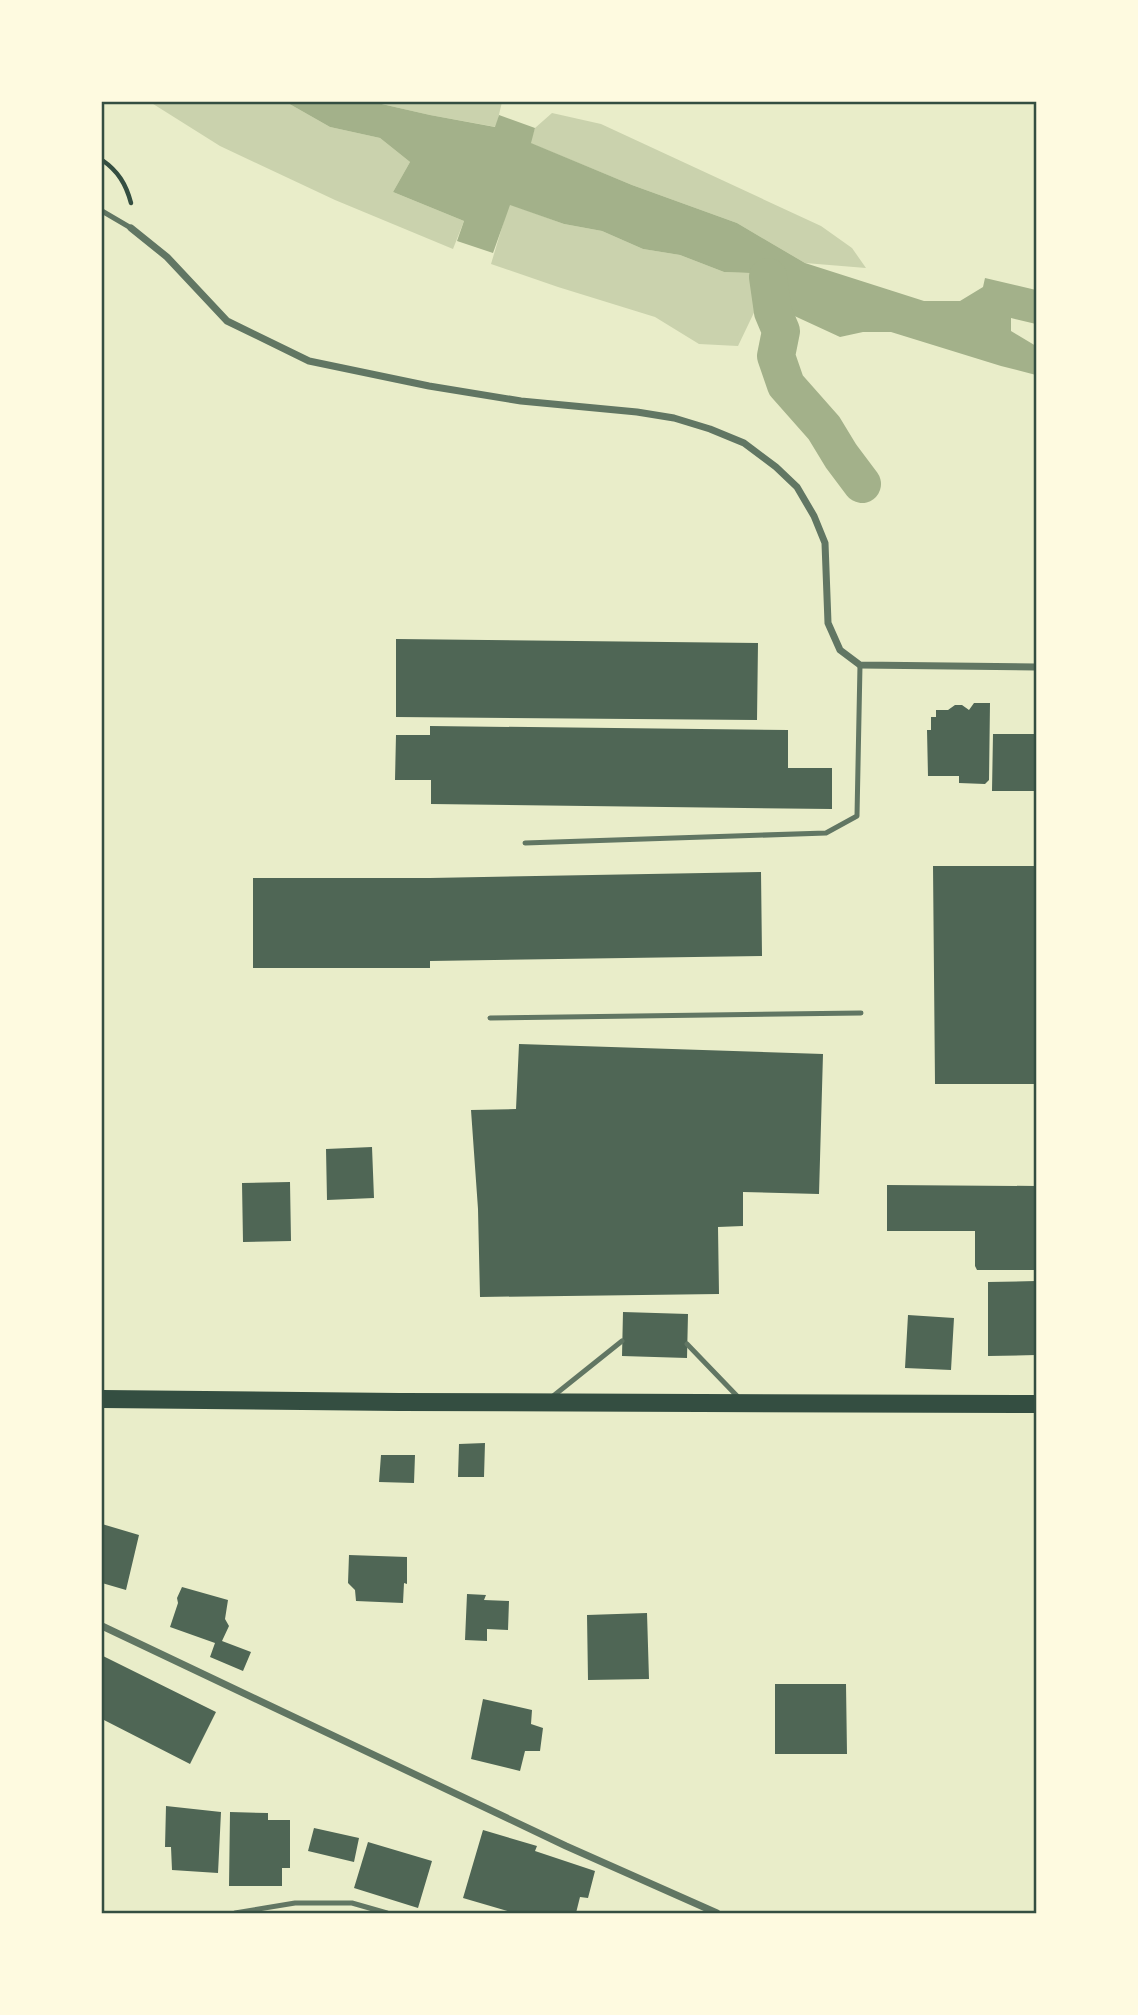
<svg xmlns="http://www.w3.org/2000/svg" width="1138" height="2015" viewBox="0 0 1138 2015" font-family="Ubuntu,sans-serif">
	<rect width="100%" height="100%" fill="#e9edc9"/>
	<path fill="#cad2ad" d="M 150,102 L 286,102 L 330,127 L 380,138 L 410,162 L 393,192 L 464,221 L 453,249 L 335,200 L 220,146 Z
		M 373,102 L 502,102 L 496,127 L 430,115 Z
		M 552,113 L 601,124 L 821,226 L 852,248 L 866,268 L 805,263 L 737,223 L 632,185 L 530,143 L 535,128 Z
		M 509,204 L 564,224 L 602,231 L 643,249 L 680,255 L 724,272 L 750,273 L 763,286 L 760,300 L 738,346 L 699,344 L 655,317 L 558,287 L 491,264 Z"/>
	<path fill="#a3b18a" d="M 286,102 L 373,102 L 430,115 L 495,127 L 499,115 L 535,128 L 531,143 L 632,185 L 737,223 L 805,263 L 924,301 L 960,301 L 983,287 L 985,278 L 1036,290 L 1036,324 L 1011,318 L 1011,331 L 1036,346 L 1036,375 L 1001,366 L 891,332 L 863,332 L 840,337 L 760,300 L 763,286 L 750,273 L 724,272 L 680,255 L 643,249 L 602,231 L 564,224 L 510,205 L 493,253 L 457,241 L 464,221 L 393,192 L 410,162 L 380,138 L 330,127 Z"/>
	<g fill="none" stroke-linecap="round" stroke-linejoin="round">
		<path stroke="#a3b18a" stroke-width="38" d="M 768,277 L 773,312 L 781,331 L 776,356 L 786,385 L 824,428 L 841,456 L 862,484"/>
	</g>
	<path fill="#4f6655" d="M 396,639 L 758,643 L 757,720 L 396,717 Z
		M 974,703 L 990,703 L 989,780 L 985,784 L 959,783 L 959,776 L 928,776 L 927,730 L 931,730 L 931,717 L 936,717 L 936,710 L 948,710 L 955,705 L 962,705 L 969,710 Z
		M 430,726 L 788,730 L 788,768 L 832,768 L 832,809 L 431,804 L 431,780 L 395,780 L 396,735 L 430,735 Z
		M 993,734 L 1036,734 L 1036,791 L 992,791 Z
		M 933,866 L 1036,866 L 1036,1084 L 935,1084 Z
		M 761,872 L 762,956 L 430,961 L 430,968 L 253,968 L 253,878 L 430,878 Z
		M 519,1044 L 823,1054 L 819,1194 L 743,1192 L 743,1226 L 718,1227 L 719,1294 L 480,1297 L 478,1209 L 471,1110 L 516,1109 Z
		M 372,1147 L 374,1198 L 327,1200 L 326,1149 Z
		M 290,1182 L 291,1241 L 243,1242 L 242,1183 Z
		M 887,1185 L 1036,1186 L 1036,1270 L 977,1270 L 975,1266 L 975,1231 L 887,1231 Z
		M 1036,1281 L 1036,1355 L 988,1356 L 988,1282 Z
		M 623,1312 L 688,1314 L 687,1358 L 622,1356 Z
		M 908,1315 L 954,1318 L 951,1370 L 905,1368 Z
		M 485,1443 L 484,1477 L 458,1477 L 459,1444 Z
		M 381,1455 L 415,1455 L 414,1483 L 379,1482 Z
		M 102,1524 L 139,1535 L 126,1590 L 102,1583 Z
		M 349,1555 L 407,1557 L 407,1584 L 404,1583 L 403,1603 L 356,1601 L 355,1590 L 348,1583 Z
		M 182,1587 L 228,1600 L 225,1619 L 229,1626 L 222,1641 L 251,1652 L 243,1671 L 210,1657 L 215,1643 L 170,1627 L 178,1603 L 177,1598 Z
		M 467,1594 L 486,1595 L 484,1600 L 509,1601 L 508,1630 L 487,1629 L 487,1641 L 465,1640 Z
		M 647,1613 L 649,1679 L 588,1680 L 587,1615 Z
		M 103,1656 L 216,1712 L 190,1764 L 102,1719 L 102,1659 Z
		M 775,1684 L 846,1684 L 847,1754 L 775,1754 Z
		M 483,1699 L 532,1710 L 531,1724 L 543,1728 L 540,1751 L 525,1751 L 520,1771 L 471,1759 Z
		M 166,1806 L 221,1812 L 218,1873 L 172,1870 L 171,1847 L 165,1847 Z
		M 230,1812 L 268,1813 L 268,1820 L 290,1820 L 290,1868 L 282,1868 L 282,1886 L 229,1886 Z
		M 314,1828 L 359,1838 L 354,1862 L 308,1851 Z
		M 483,1830 L 537,1846 L 535,1851 L 595,1871 L 588,1898 L 580,1897 L 576,1913 L 523,1913 L 518,1911 L 517,1913 L 514,1913 L 463,1898 Z
		M 368,1842 L 432,1861 L 418,1908 L 354,1888 Z"/>
	<g fill="none" stroke-linecap="round" stroke-linejoin="round">
		<path stroke="#344e41" stroke-width="4.5" d="M 102,160 C 118,171 126,184 131,203"/>
		<path stroke="#617663" stroke-width="5" d="M 102,211 L 131,228
			M 525,843 L 826,833 L 857,816 L 860,665
			M 490,1018 L 861,1013
			M 687,1344 L 738,1397
			M 552,1397 L 622,1341
			M 235,1913 L 295,1903 L 352,1903 L 387,1913"/>
		<path stroke="#617663" stroke-width="7" d="M 131,228 L 167,257 L 227,321 L 309,361 L 429,386 L 521,401 L 637,412 L 674,418 L 710,429 L 744,443 L 776,467 L 797,487 L 814,516 L 825,543 L 828,623 L 840,650 L 860,665 L 1036,667
			M 102,1626 L 566,1846 L 717,1913"/>
		<path stroke="#344e41" stroke-width="18" d="M 102,1399 L 399,1402 L 1036,1404"/>
	</g>
	<rect width="1138" height="2015" fill="none" stroke="#fefae0" stroke-width="206"/>
	<rect x="103" y="103" width="932" height="1809" fill="none" stroke="#344e41" stroke-width="2.5"/>
</svg>
